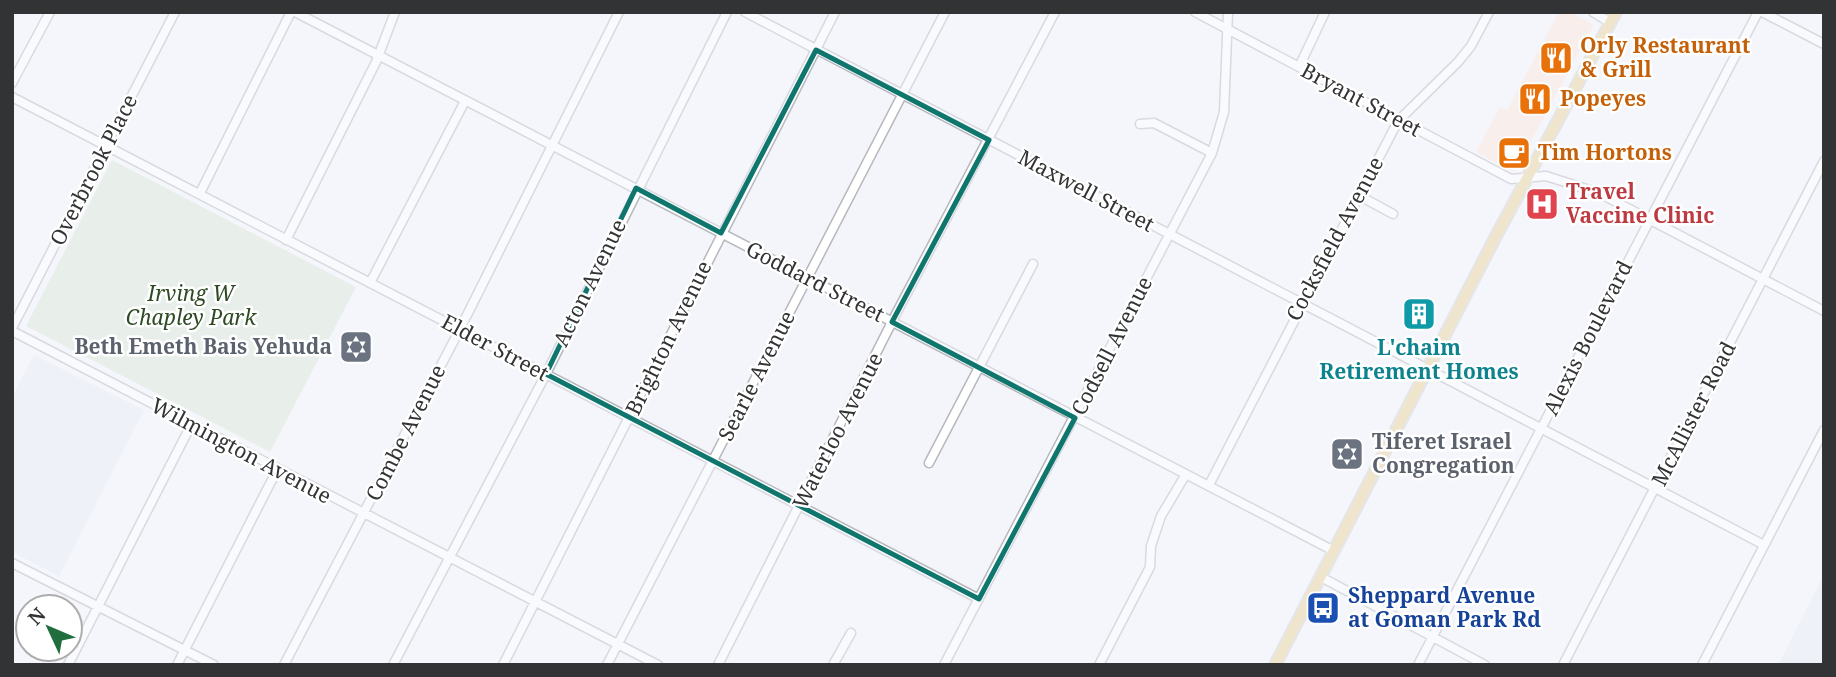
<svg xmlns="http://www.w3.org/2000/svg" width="1836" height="677" viewBox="0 0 1836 677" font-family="'Noto Serif',serif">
	<rect width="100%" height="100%" fill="#f4f5fb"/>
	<path fill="#fde7da" d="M 1559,12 L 1571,12 L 1594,25 L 1514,172 L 1476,152 L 1500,107 L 1507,110 Z"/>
	<path fill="#e8eaf7" d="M 34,355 L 144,410 L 59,576 L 12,552 L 12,397 Z
		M 1824,575 L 1824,665 L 1778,665 Z"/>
	<path fill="#d9e7d4" d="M 112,160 L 356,287 L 270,452 L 26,326 Z"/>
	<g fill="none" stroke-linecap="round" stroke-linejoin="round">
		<defs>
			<path id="minor" d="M 295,12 L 1334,551
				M 745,12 L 1764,545
				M 1195,12 L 1511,179 L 1546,176 L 1599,193 L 1824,311
				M 1593,12 L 1611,23
				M 1762,12 L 1824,44
				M 1299,67 L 1325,12
				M 12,83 L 50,12
				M 12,97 L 979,599
				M 1140,124 L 1154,123 L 1212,153
				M 200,193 L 291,12
				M 1358,195 L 1393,214
				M 286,240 L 376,62 L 395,12
				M 370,283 L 465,101
				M 12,328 L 175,12
				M 12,331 L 658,665
				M 929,463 L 1033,264
				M 1209,485 L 1398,121 L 1458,62 L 1471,46 L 1489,12
				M 12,563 L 214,665
				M 1321,577 L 1485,665
				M 68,665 L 191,425
				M 177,665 L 277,470
				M 284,665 L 460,329 L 619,12
				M 393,665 L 546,374 L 727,12
				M 503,665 L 835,12
				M 607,665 L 945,12
				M 718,665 L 897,312 L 1055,12
				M 833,665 L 851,633
				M 944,665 L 1212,153 L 1224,112 L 1228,12
				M 1099,665 L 1150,567 L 1151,546 L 1161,516 L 1186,474
				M 1418,665 L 1758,12
				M 1563,665 L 1824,161
				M 1702,665 L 1824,430"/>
			<path id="major" d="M 1275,665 L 1495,238 L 1616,12"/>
		</defs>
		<use href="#minor" stroke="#b7b8bd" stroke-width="11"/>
		<use href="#major" stroke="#d2d2d3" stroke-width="14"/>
		<use href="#minor" stroke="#fff" stroke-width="8"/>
		<use href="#major" stroke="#e9d095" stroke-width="10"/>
	</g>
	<path d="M0 0H1836V677H0ZM 816,50 L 989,140 L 892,322 L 1075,418 L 979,599 L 546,374 L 636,188 L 721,233 Z" fill="#f4f5fb" fill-opacity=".55" fill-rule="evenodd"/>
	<path fill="none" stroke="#0f766e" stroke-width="5" stroke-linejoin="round" d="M 816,50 L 989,140 L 892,322 L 1075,418 L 979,599 L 546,374 L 636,188 L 721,233 Z"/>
	<defs>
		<symbol id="restaurant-square" viewBox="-11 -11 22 22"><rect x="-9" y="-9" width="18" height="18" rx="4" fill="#e8710a" stroke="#fff"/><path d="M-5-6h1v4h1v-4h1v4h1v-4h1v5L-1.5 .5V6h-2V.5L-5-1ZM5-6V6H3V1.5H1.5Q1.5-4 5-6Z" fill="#fff"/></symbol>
		<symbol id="cafe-square" viewBox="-11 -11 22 22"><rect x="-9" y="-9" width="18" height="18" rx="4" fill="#e8710a" stroke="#fff"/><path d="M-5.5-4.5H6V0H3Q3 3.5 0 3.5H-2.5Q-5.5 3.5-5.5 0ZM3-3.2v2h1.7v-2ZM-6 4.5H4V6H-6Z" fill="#fff"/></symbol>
		<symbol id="hospital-square" viewBox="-11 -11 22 22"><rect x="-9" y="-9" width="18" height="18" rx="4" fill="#e0444e" stroke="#fff"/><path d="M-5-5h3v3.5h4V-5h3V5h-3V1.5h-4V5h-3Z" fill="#fff"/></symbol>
		<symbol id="building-square" viewBox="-11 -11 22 22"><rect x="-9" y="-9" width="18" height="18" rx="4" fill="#0f9aa8" stroke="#fff"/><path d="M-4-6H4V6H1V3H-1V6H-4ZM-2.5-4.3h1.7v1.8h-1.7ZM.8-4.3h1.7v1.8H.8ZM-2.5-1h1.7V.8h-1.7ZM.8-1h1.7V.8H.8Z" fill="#fff"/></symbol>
		<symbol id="synagogue-square" viewBox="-11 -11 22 22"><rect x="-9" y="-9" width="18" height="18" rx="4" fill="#6b7280" stroke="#fff"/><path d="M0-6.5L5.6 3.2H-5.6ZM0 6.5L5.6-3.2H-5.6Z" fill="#fff"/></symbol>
		<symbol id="bus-square" viewBox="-11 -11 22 22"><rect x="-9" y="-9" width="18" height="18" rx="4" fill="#1a4fb4" stroke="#fff"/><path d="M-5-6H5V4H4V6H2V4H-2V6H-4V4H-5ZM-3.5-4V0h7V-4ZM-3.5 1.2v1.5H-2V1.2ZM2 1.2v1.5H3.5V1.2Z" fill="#fff"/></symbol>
	</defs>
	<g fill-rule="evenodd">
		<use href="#restaurant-square" x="1537" y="39" width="38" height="38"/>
		<use href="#restaurant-square" x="1516" y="80" width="38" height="38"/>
		<use href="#cafe-square" x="1495" y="134" width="38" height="38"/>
		<use href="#hospital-square" x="1523" y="185" width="38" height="38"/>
		<use href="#building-square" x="1400" y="295" width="38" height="38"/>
		<use href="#synagogue-square" x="337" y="328" width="38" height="38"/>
		<use href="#synagogue-square" x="1328" y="435" width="38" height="38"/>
		<use href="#bus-square" x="1304" y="589" width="38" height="38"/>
	</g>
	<g text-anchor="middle" stroke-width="5" stroke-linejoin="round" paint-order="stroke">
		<g font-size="21" font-weight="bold" fill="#c56008" stroke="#fff" text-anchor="start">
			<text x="1580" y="53">Orly Restaurant<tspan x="1580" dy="24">&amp; Grill</tspan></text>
			<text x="1560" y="106">Popeyes</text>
			<text x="1538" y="160">Tim Hortons</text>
		</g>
		<g font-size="21" fill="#323335" stroke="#fff">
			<text transform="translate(1361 100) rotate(28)" y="7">Bryant Street</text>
			<text transform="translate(94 170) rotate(-63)" y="7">Overbrook Place</text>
			<text transform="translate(1086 191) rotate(28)" y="7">Maxwell Street</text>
			<text transform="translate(1335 239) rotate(-62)" y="7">Cocksfield Avenue</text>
			<text transform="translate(815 282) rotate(27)" y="7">Goddard Street</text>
			<text transform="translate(590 283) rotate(-64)" y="7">Acton Avenue</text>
			<text transform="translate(669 338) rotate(-64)" y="7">Brighton Avenue</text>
			<text transform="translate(1588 338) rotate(-63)" y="7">Alexis Boulevard</text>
			<text transform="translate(1112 346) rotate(-63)" y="7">Codsell Avenue</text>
			<text transform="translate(495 348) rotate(28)" y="7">Elder Street</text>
			<text transform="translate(757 376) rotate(-63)" y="7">Searle Avenue</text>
			<text transform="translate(1694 414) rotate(-63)" y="7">McAllister Road</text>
			<text transform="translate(838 431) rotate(-63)" y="7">Waterloo Avenue</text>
			<text transform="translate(406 433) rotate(-63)" y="7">Combe Avenue</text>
			<text transform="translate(241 451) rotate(28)" y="7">Wilmington Avenue</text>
		</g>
		<g font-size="21" font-weight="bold" fill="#be3a42" stroke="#fff" text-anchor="start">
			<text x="1566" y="199">Travel<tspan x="1566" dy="24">Vaccine Clinic</tspan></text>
		</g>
		<g font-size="21" font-style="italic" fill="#2d4a23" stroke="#fff">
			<text x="191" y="301">Irving W<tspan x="191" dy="24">Chapley Park</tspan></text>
		</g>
		<g font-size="21" font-weight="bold" fill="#5b616d" stroke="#fff" text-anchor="end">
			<text x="332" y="354">Beth Emeth Bais Yehuda</text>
			<text x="1372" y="449" text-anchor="start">Tiferet Israel<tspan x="1372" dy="24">Congregation</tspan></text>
		</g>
		<g font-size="21" font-weight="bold" fill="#0d838f" stroke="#fff">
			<text x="1419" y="355">L'chaim<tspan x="1419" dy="24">Retirement Homes</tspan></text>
		</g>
		<g font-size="21" font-weight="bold" fill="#164399" stroke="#fff" text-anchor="start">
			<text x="1348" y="603">Sheppard Avenue<tspan x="1348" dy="24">at Goman Park Rd</tspan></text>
		</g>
	</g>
	<rect width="1836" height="677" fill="none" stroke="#323335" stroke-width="28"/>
	<g transform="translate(49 628) rotate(314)"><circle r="33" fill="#ffffff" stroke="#adadae" stroke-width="2"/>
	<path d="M0-5L12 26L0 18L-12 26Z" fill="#206d3d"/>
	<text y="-10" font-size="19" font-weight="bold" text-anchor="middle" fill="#323335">N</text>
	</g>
</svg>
